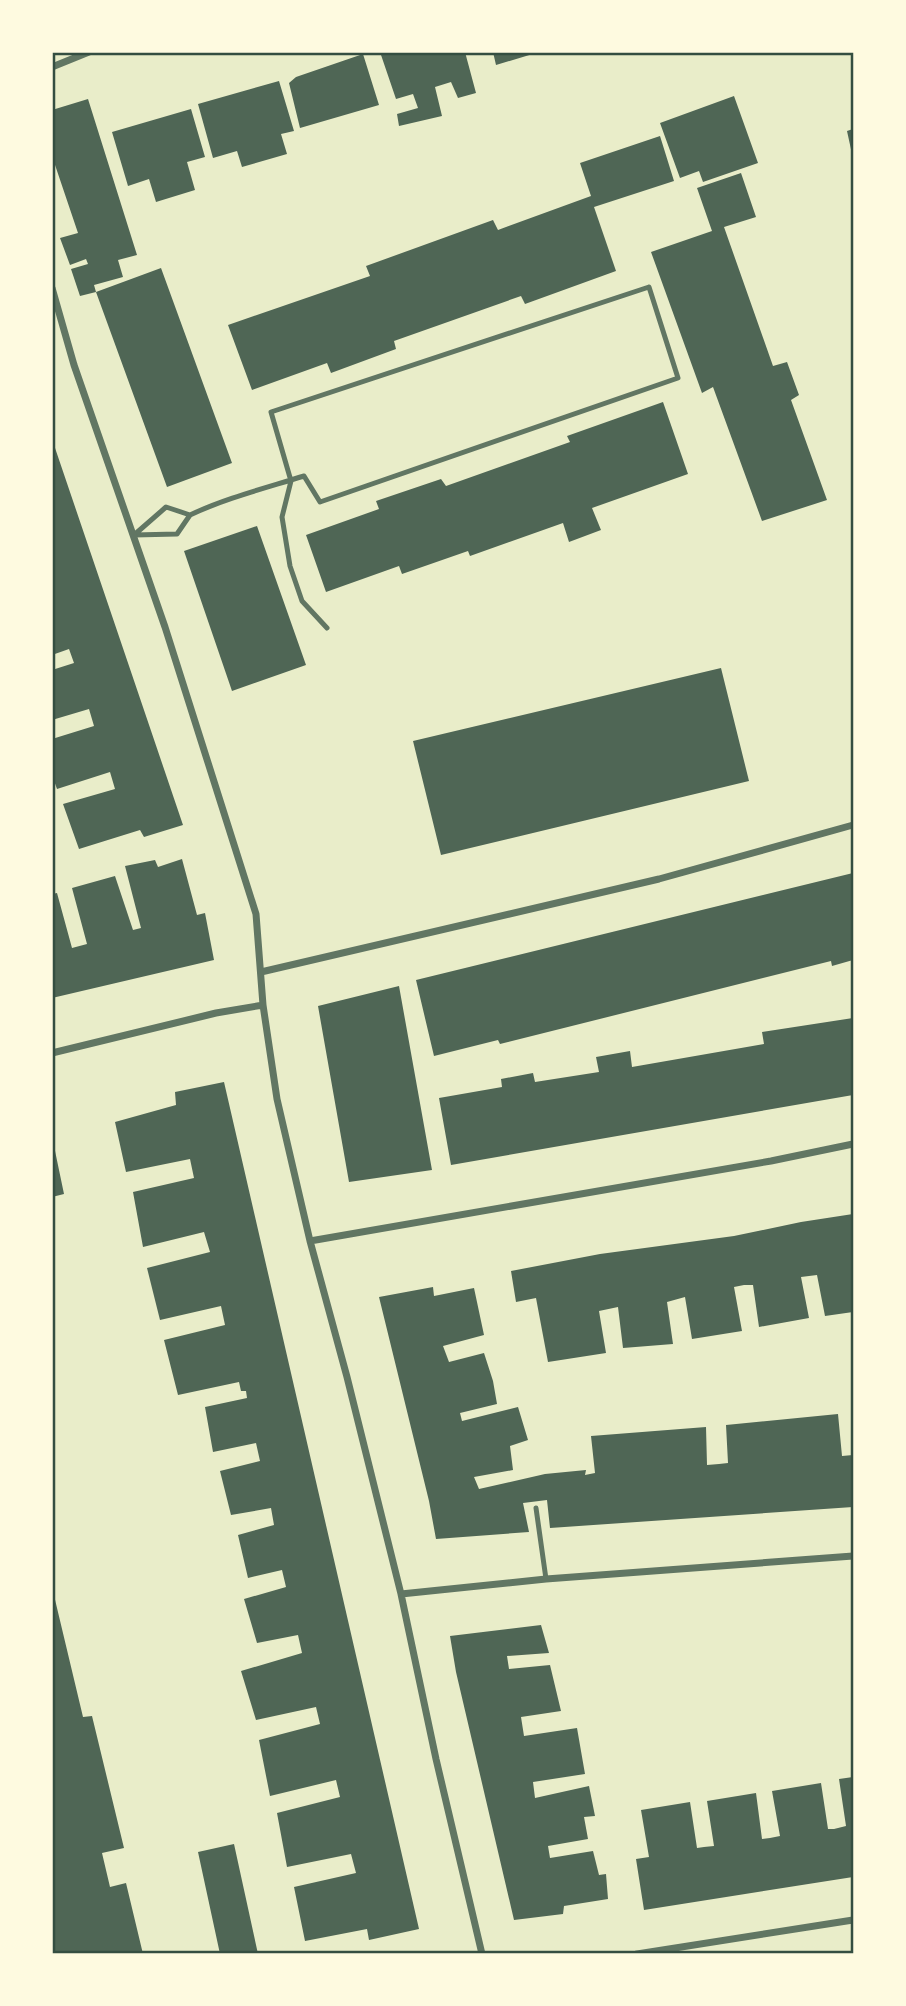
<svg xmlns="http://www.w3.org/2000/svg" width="906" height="2006" viewBox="0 0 906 2006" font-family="'Work Sans',sans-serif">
	<rect width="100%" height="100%" fill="#e9edc9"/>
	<path fill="#4f6655" d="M 380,52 L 465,52 L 476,93 L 458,98 L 451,82 L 435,87 L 442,116 L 399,126 L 397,114 L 418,108 L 413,94 L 396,99 Z
		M 493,52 L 536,52 L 536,53 L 496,65 Z
		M 363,54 L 379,105 L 300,128 L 289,83 L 296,77 Z
		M 279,81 L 294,131 L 281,134 L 287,154 L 242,167 L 237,151 L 213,158 L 198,104 Z
		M 734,96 L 758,163 L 703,182 L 699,171 L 680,178 L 660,123 Z
		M 88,99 L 137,255 L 118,260 L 123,277 L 94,285 L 96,292 L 161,268 L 232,463 L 167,487 L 96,292 L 80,296 L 71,269 L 88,264 L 86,259 L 70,265 L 60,238 L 78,233 L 52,156 L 52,110 Z
		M 191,109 L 205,157 L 187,162 L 195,190 L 156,202 L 149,179 L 128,186 L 112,132 Z
		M 853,129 L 853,154 L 852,154 L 847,131 Z
		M 660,136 L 674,181 L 594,207 L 616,271 L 525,304 L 521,296 L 394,341 L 396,349 L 331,373 L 327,363 L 252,390 L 228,325 L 370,276 L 366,266 L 493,220 L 498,230 L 591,196 L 580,163 Z
		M 741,173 L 756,217 L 724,227 L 773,366 L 787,362 L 799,395 L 791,400 L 827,500 L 762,521 L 713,387 L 702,393 L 651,252 L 712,231 L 697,188 Z
		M 663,402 L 688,474 L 592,508 L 601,530 L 569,542 L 563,523 L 470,556 L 468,551 L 402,574 L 399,566 L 326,592 L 306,535 L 379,509 L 376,501 L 441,479 L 446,486 L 570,442 L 567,436 Z
		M 53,442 L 183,825 L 144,837 L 140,830 L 79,849 L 63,804 L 115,789 L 110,772 L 57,789 L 52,775 L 52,739 L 94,726 L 89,709 L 52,720 L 52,670 L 74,663 L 69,649 L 52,655 Z
		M 257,526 L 306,665 L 232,691 L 184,551 Z
		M 721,668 L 749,781 L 441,855 L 413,741 Z
		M 182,859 L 197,915 L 205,913 L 214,960 L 52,998 L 52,894 L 57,893 L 72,948 L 87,944 L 72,888 L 115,876 L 133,930 L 141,928 L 125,866 L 155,860 L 158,867 Z
		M 853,873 L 853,960 L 832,966 L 831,961 L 500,1044 L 498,1040 L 434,1056 L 416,980 Z
		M 399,986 L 432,1170 L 349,1182 L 318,1006 Z
		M 853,1018 L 853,1095 L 451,1165 L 439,1098 L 502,1087 L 501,1079 L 533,1073 L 535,1082 L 599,1072 L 596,1057 L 630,1051 L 632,1067 L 764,1044 L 762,1032 Z
		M 224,1082 L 419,1929 L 369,1940 L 367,1929 L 305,1941 L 294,1887 L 356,1873 L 351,1854 L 287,1867 L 277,1813 L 340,1797 L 336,1780 L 270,1796 L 259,1740 L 320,1724 L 316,1707 L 256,1720 L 241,1671 L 302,1653 L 298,1635 L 257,1643 L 244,1599 L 286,1587 L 282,1570 L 248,1578 L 238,1535 L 274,1525 L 271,1508 L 231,1515 L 220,1471 L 260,1461 L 256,1443 L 213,1452 L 205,1407 L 247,1398 L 246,1391 L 241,1391 L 239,1382 L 178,1395 L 164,1340 L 225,1325 L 221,1306 L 160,1320 L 147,1268 L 210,1252 L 204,1232 L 143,1247 L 133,1192 L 194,1178 L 190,1159 L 126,1172 L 115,1122 L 176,1105 L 175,1092 Z
		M 54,1146 L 64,1194 L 52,1197 L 52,1147 Z
		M 853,1214 L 853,1312 L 825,1316 L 817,1275 L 801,1277 L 809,1318 L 759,1327 L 753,1285 L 744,1285 L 734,1287 L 742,1331 L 692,1339 L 685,1297 L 667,1302 L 673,1344 L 623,1348 L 618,1307 L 599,1311 L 606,1353 L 548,1362 L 536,1298 L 516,1302 L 511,1271 L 600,1254 L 734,1236 L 801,1222 Z
		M 433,1287 L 434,1296 L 474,1288 L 484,1335 L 443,1346 L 449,1362 L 484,1353 L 493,1381 L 497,1404 L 460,1413 L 462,1421 L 518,1407 L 528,1440 L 510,1446 L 513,1470 L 474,1477 L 479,1489 L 545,1474 L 586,1470 L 585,1475 L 595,1473 L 591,1436 L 706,1427 L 707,1465 L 719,1464 L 728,1463 L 726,1425 L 838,1414 L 842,1456 L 853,1455 L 853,1507 L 550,1528 L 547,1500 L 523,1503 L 529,1532 L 436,1539 L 429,1501 L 379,1297 Z
		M 52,1587 L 83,1717 L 92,1716 L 124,1848 L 102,1853 L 110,1887 L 126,1883 L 143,1954 L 52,1954 Z
		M 541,1625 L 549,1653 L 507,1656 L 509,1669 L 550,1665 L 561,1711 L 521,1717 L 524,1736 L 577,1728 L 585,1774 L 533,1782 L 535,1798 L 589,1786 L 595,1816 L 584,1817 L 588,1839 L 548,1846 L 550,1858 L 593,1851 L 599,1875 L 606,1874 L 608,1899 L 564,1906 L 563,1914 L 514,1920 L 456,1672 L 450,1636 Z
		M 853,1777 L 853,1877 L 644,1910 L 636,1859 L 649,1857 L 641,1810 L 690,1802 L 697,1848 L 704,1847 L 714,1846 L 707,1801 L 756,1793 L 762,1839 L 770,1838 L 780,1836 L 772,1791 L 821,1783 L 828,1829 L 834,1829 L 846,1826 L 839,1779 Z
		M 234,1844 L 258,1954 L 220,1954 L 198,1852 Z"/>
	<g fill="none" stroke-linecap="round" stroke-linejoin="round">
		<path stroke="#617663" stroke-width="5" d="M 166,507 L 190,515 L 177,534 L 134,535 Z
			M 190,515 C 226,498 266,488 304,476 L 320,502 L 678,378 L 649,287 L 271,412 L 291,481 L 282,517 L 290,566 L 302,601 L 327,628
			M 536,1508 L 546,1579"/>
		<path stroke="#617663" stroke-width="7" d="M 52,67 L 89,52
			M 52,288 L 74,365 L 165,627 L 256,914 L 263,1005 L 277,1099 L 310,1241 L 347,1377 L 401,1594 L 436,1759 L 482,1954
			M 261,972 L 659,879 L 853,825
			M 52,1053 L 216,1013 L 263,1005
			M 310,1241 L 771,1161 L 853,1144
			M 401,1594 L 546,1579 L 853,1556
			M 637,1954 L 853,1920"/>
	</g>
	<rect width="906" height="2006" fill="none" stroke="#fefae0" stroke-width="108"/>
	<rect x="54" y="54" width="798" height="1898" fill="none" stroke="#344e41" stroke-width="2.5"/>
</svg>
